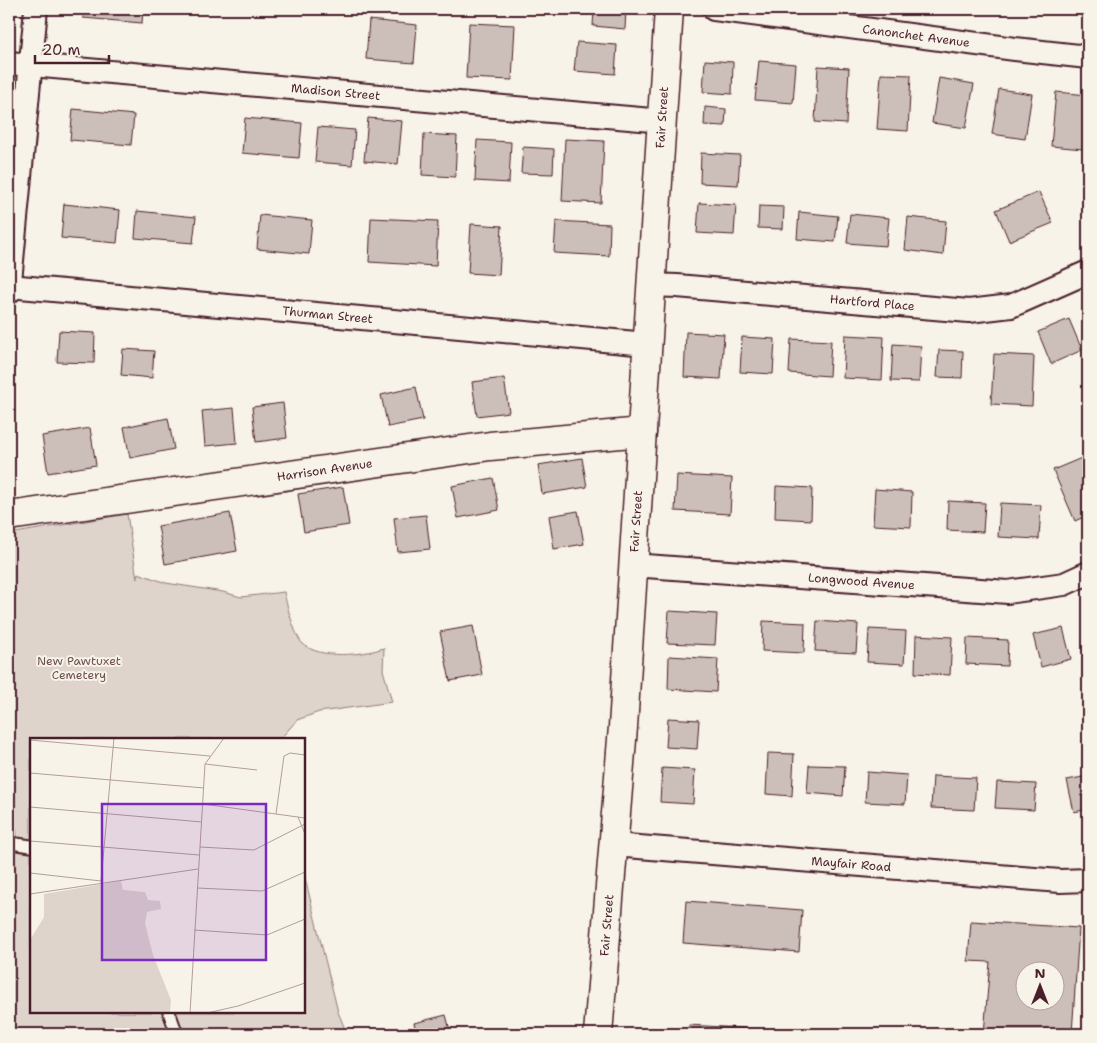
<svg xmlns="http://www.w3.org/2000/svg" width="1097" height="1043" viewBox="0 0 1097 1043" font-family="'Shantell Sans',sans-serif">
	<rect width="100%" height="100%" fill="#f7f3e8"/>
	<filter id="ink" filterUnits="userSpaceOnUse"><feTurbulence type="fractalNoise" baseFrequency=".02" numOctaves="2"/><feDisplacementMap in="SourceGraphic" scale="10" xChannelSelector="R" yChannelSelector="G"/><feConvolveMatrix kernelMatrix="1 2 1 2 8 2 1 2 1" color-interpolation-filters="sRGB"/></filter>
	<g filter="url(#ink)">
		<path fill="#ded4cc" stroke="#947a7c" d="M 127,514 L 137,579 L 138,573 L 166,583 L 223,592 L 241,597 L 284,592 C 286,603 295,636 302,643 C 319,660 363,655 384,648 L 383,670 L 392,702 L 319,712 L 297,720 L 280,739 L 31,739 L 31,1012 L 304,1012 L 304,874 L 338,1012 L 347,1034 L 9,1034 L 9,534 Z"/>
		<path fill="#ccbfb9" stroke="#4a1f2b" fill-rule="evenodd" d="M 84,9 L 143,9 L 142,23 L 83,18 Z
			M 594,9 L 626,9 L 625,29 L 593,26 Z
			M 369,20 L 417,25 L 414,63 L 366,59 Z
			M 469,23 L 515,25 L 512,80 L 466,78 Z
			M 577,42 L 617,45 L 615,74 L 574,71 Z
			M 705,60 L 733,62 L 732,94 L 703,92 Z
			M 759,61 L 796,64 L 793,103 L 755,100 Z
			M 818,66 L 849,68 L 846,124 L 815,122 Z
			M 881,74 L 911,75 L 908,131 L 877,129 Z
			M 939,78 L 974,84 L 966,128 L 932,123 Z
			M 999,89 L 1032,94 L 1025,139 L 992,134 Z
			M 1056,92 L 1088,95 L 1083,149 L 1051,146 Z
			M 705,107 L 726,109 L 725,126 L 704,125 Z
			M 73,109 L 134,115 L 131,145 L 70,140 Z
			M 245,118 L 302,123 L 299,158 L 242,153 Z
			M 368,118 L 402,121 L 398,164 L 364,161 Z
			M 318,127 L 355,130 L 352,165 L 315,162 Z
			M 424,134 L 457,136 L 455,177 L 422,175 Z
			M 565,139 L 604,141 L 601,203 L 562,201 Z
			M 477,140 L 511,142 L 509,183 L 475,181 Z
			M 523,147 L 554,149 L 553,174 L 521,173 Z
			M 701,153 L 740,155 L 738,185 L 700,183 Z
			M 1039,192 L 1053,223 L 1009,241 L 996,210 Z
			M 699,203 L 736,205 L 734,235 L 697,233 Z
			M 64,204 L 120,210 L 117,243 L 61,238 Z
			M 759,206 L 784,207 L 783,229 L 758,228 Z
			M 137,211 L 196,217 L 193,243 L 135,238 Z
			M 799,212 L 838,216 L 835,242 L 797,239 Z
			M 850,214 L 889,218 L 886,246 L 847,243 Z
			M 260,215 L 312,220 L 309,254 L 257,249 Z
			M 908,217 L 946,221 L 943,255 L 905,250 Z
			M 371,218 L 438,221 L 436,266 L 369,262 Z
			M 556,221 L 610,224 L 609,256 L 554,253 Z
			M 471,224 L 502,226 L 499,275 L 468,273 Z
			M 1069,319 L 1082,350 L 1051,364 L 1038,332 Z
			M 59,331 L 95,333 L 94,363 L 57,362 Z
			M 686,332 L 724,334 L 721,379 L 684,377 Z
			M 845,335 L 884,337 L 882,380 L 843,378 Z
			M 742,337 L 775,339 L 773,374 L 740,372 Z
			M 791,339 L 831,341 L 829,376 L 789,373 Z
			M 893,344 L 921,346 L 919,382 L 891,381 Z
			M 123,349 L 154,351 L 152,378 L 121,375 Z
			M 939,350 L 963,351 L 962,378 L 937,377 Z
			M 994,354 L 1034,356 L 1032,406 L 991,404 Z
			M 504,378 L 509,412 L 477,416 L 472,382 Z
			M 416,387 L 423,420 L 388,427 L 381,395 Z
			M 283,403 L 287,438 L 256,442 L 252,407 Z
			M 234,408 L 237,443 L 205,446 L 202,411 Z
			M 168,418 L 174,449 L 130,458 L 124,427 Z
			M 90,428 L 96,465 L 48,473 L 42,436 Z
			M 1084,457 L 1088,467 L 1088,515 L 1075,521 L 1053,470 Z
			M 582,458 L 587,487 L 542,494 L 538,465 Z
			M 677,475 L 732,478 L 730,514 L 675,511 Z
			M 493,478 L 499,510 L 458,518 L 452,486 Z
			M 776,486 L 812,488 L 811,520 L 775,518 Z
			M 343,487 L 349,525 L 304,532 L 298,494 Z
			M 875,489 L 912,492 L 911,527 L 873,525 Z
			M 948,501 L 985,503 L 983,532 L 947,530 Z
			M 1000,503 L 1041,505 L 1039,539 L 998,537 Z
			M 578,511 L 584,544 L 554,549 L 549,516 Z
			M 230,513 L 237,551 L 165,564 L 158,526 Z
			M 426,515 L 430,549 L 398,552 L 394,518 Z
			M 669,611 L 717,614 L 715,645 L 667,643 Z
			M 763,621 L 805,623 L 804,653 L 762,651 Z
			M 817,621 L 858,624 L 856,653 L 815,651 Z
			M 473,626 L 482,675 L 450,681 L 440,632 Z
			M 1063,628 L 1071,659 L 1041,667 L 1033,635 Z
			M 869,629 L 906,631 L 904,664 L 867,662 Z
			M 916,635 L 952,637 L 950,675 L 915,673 Z
			M 967,638 L 1008,640 L 1007,666 L 966,664 Z
			M 669,656 L 718,659 L 716,692 L 668,689 Z
			M 668,718 L 699,720 L 697,749 L 666,747 Z
			M 768,753 L 794,754 L 792,796 L 766,794 Z
			M 809,765 L 845,766 L 843,796 L 807,793 Z
			M 662,768 L 695,770 L 693,804 L 660,802 Z
			M 867,772 L 907,775 L 905,804 L 865,802 Z
			M 933,776 L 976,778 L 974,810 L 931,808 Z
			M 1088,776 L 1088,809 L 1074,812 L 1067,780 Z
			M 997,782 L 1036,784 L 1034,810 L 995,808 Z
			M 686,901 L 802,910 L 799,952 L 683,943 Z
			M 971,921 L 1079,928 L 1072,1034 L 984,1034 L 990,962 L 968,961 ZM 1024,970 L 1054,970 L 1054,1000 L 1024,1000 Z
			M 446,1015 L 451,1034 L 417,1034 L 414,1023 Z
			M 689,1025 L 789,1031 L 789,1034 L 688,1034 Z"/>
		<g fill="none" stroke-linecap="round" stroke-linejoin="round">
			<defs>
				<path id="service" d="M 9,831 L 10,843 L 31,846
					M 169,1012 L 177,1034"/>
				<g id="minor">
					<path id="s1" d="M 714,9 L 1015,49 L 1088,57"/>
					<path id="s2" d="M 9,63 L 663,121"/>
					<path id="s3" d="M 651,285 L 677,286 L 969,311 L 1011,306 L 1088,272"/>
					<path id="s4" d="M 9,286 L 647,344"/>
					<path d="M 9,292 L 36,9"/>
					<path id="s5" d="M 632,565 L 1008,592 L 1064,584 L 1088,573"/>
					<path id="s6" d="M 614,845 L 1060,881 L 1088,880"/>
				</g>
				<g id="tertiary">
					<path id="s7" d="M 9,516 L 490,446 L 642,432"/>
					<path id="s8" d="M 598,1034 L 623,727 L 669,9"/>
				</g>
			</defs>
			<use href="#service" stroke="#4a1f2b" stroke-width="15"/>
			<use href="#minor" stroke="#4a1f2b" stroke-width="26"/>
			<use href="#tertiary" stroke="#4a1f2b" stroke-width="31"/>
			<use href="#service" stroke="#f7f3e8" stroke-width="11"/>
			<use href="#minor" stroke="#f7f3e8" stroke-width="22"/>
			<use href="#tertiary" stroke="#f7f3e8" stroke-width="28"/>
		</g>
	</g>
	<g text-anchor="middle" stroke-width="4" stroke-linejoin="round" paint-order="stroke">
		<g font-size="12" fill="#4a1f2b" stroke="#f7f3e8">
			<text dy="4" stroke="none"><textPath href="#s1" startOffset="204">Canonchet Avenue</textPath></text>
			<text dy="4" stroke="none"><textPath href="#s2" startOffset="328">Madison Street</textPath></text>
			<text dy="4" stroke="none"><textPath href="#s8" startOffset="919">Fair Street</textPath></text>
			<text dy="4" stroke="none"><textPath href="#s3" startOffset="222">Hartford Place</textPath></text>
			<text dy="4" stroke="none"><textPath href="#s4" startOffset="320">Thurman Street</textPath></text>
			<text dy="4" stroke="none"><textPath href="#s7" startOffset="319">Harrison Avenue</textPath></text>
			<text dy="4" stroke="none"><textPath href="#s8" startOffset="514">Fair Street</textPath></text>
			<text dy="4" stroke="none"><textPath href="#s5" startOffset="230">Longwood Avenue</textPath></text>
			<text dy="4" stroke="none"><textPath href="#s6" startOffset="238">Mayfair Road</textPath></text>
			<text dy="4" stroke="none"><textPath href="#s8" startOffset="109">Fair Street</textPath></text>
		</g>
		<g font-size="12" fill="#6f4c53" stroke="#f7f3e8">
			<text x="79" y="665">New Pawtuxet<tspan x="79" dy="14">Cemetery</tspan></text>
		</g>
	</g>
	<g transform="translate(30 738)">
		<rect width="275" height="275" fill="#f7f3e8"/>
		<path d="M 91,143 L 93,152 L 115,154 L 118,162 L 130,163 L 131,171 L 117,174 L 115,185 L 123,217 L 141,262 L 140,275 L 0,275 L 0,202 L 14,179 L 14,156 Z" fill="#ded4cc"/>
		<path fill="none" stroke="#b29e9c" stroke-width="1" d="M 0,2 L 180,18M 175,26 L 227,32M 0,35 L 174,50M 173,66 L 275,80M 0,69 L 172,84M 246,76 L 254,18 L 260,15 L 275,17M 268,79 L 275,96M 0,103 L 169,117M 170,109 L 224,112 L 275,86M 0,135 L 71,143 L 84,0M 167,150 L 232,153 L 275,134M 0,156 L 168,131M 164,192 L 237,197 L 275,181M 160,275 L 175,26 L 194,0M 177,275 L 208,268 L 275,245"/>
		<path fill="#7b2cbf" fill-opacity="0.15" stroke="#7b2cbf" stroke-width="2.5" d="M 72,66 L 236,66 L 236,222 L 72,222 Z"/>
		<rect width="275" height="275" fill="none" stroke="#4a1f2b" stroke-width="2.5"/>
	</g>
	<rect width="1097" height="1043" fill="none" stroke="#f7f3e8" stroke-width="30"/>
	<rect x="15" y="15" width="1067" height="1013" fill="none" stroke="#4a1f2b" stroke-width="2" filter="url(#ink)"/>
	<g transform="translate(1040 986)"><circle r="24" fill="#f7f3e8" stroke="#b29e9c"/>
	<path d="M0-4L9 19L0 12L-9 19Z" fill="#4a1f2b"/>
	<text y="-8" font-size="14" font-weight="bold" text-anchor="middle" fill="#4a1f2b">N</text>
	</g>
	<path d="M35 55v8h74v-8" fill="none" stroke="#4a1f2b" stroke-width="2.5"/>
	<text x="42" y="55" font-size="15" fill="#4a1f2b" stroke="#f7f3e8" stroke-width="4" paint-order="stroke">20 m</text>
</svg>
